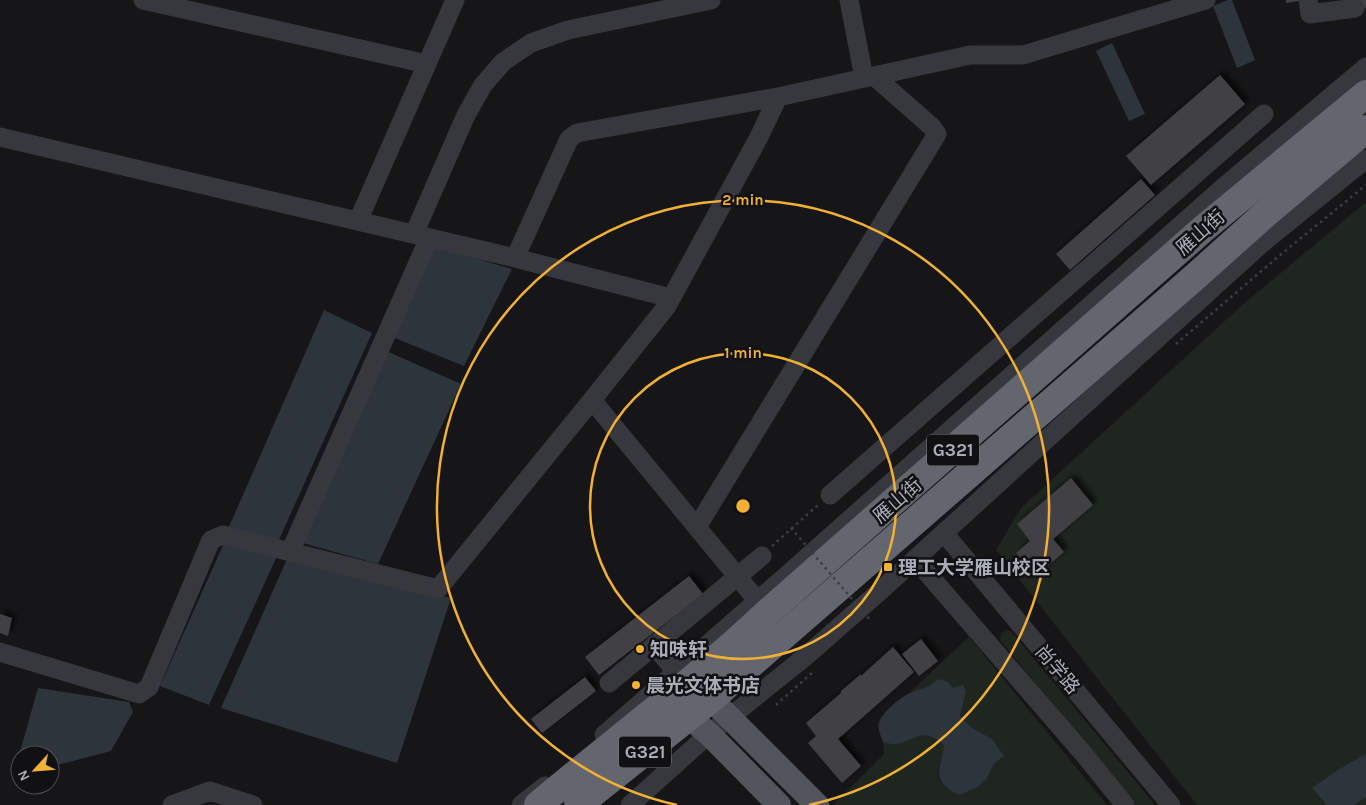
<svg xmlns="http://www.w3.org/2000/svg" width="1366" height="805" viewBox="0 0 1366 805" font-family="Karla,'Noto Sans SC',sans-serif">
	<defs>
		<filter id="shadow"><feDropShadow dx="4.5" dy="-4.5" stdDeviation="2.5" flood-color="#0009"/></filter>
	</defs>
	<rect width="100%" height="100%" fill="#161618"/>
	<path fill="#1e261f" d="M 1366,202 L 1366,805 L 1197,805 L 996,550 L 1021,508 L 1241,306 Z
		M 1007,631 L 1011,631 L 1155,805 L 1135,805 L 1000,640 L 1001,633 Z
		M 969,637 L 1107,805 L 836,805 L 834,804 L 884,754 L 883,742 C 904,750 919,727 935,736 C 938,738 942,742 945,745 C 943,754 936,770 939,778 C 940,782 945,786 947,789 L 987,778 L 994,764 L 1002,758 L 992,739 L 971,727 L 960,714 L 966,692 L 953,688 L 948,682 L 909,693 Z"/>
	<path fill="#2c353c" d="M 1228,0 L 1232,0 L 1255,60 L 1237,68 L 1213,6 Z
		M 1112,43 L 1145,114 L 1129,121 L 1096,51 Z
		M 430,245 L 512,269 L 464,366 L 390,336 Z
		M 324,310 L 372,333 L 278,542 L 228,529 Z
		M 384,350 L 461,384 L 378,564 L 299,542 Z
		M 224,543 L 277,556 L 209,705 L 160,686 Z
		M 287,559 L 451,598 L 397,763 L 221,708 Z
		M 938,679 L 948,682 L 953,688 L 963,685 L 966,692 L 960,715 L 971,727 L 992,739 L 1004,756 L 994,764 L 987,778 L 978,787 L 959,795 C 930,780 940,772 944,745 C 917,720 910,752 883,742 C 881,736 877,729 879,723 C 881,713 901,697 910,693 C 923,687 926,690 938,679 Z
		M 38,688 L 129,702 L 133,712 L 111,751 L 50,767 L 50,755 L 20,755 L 20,775 L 13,777 Z
		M 1366,754 L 1366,797 L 1354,805 L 1327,805 L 1312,788 L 1338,770 Z"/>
	<path fill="#404145" filter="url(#shadow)" d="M 1286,0 L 1299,0 L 1299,1 L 1286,3 Z
		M 1359,0 L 1366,0 L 1366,9 Z
		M 1220,75 L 1245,104 L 1151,185 L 1126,156 Z
		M 1141,179 L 1155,195 L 1070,270 L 1056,254 Z
		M 1071,478 L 1093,505 L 1053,539 L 1064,552 L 1036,576 L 1016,553 L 1030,541 L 1017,524 Z
		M 689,576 L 703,594 L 599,675 L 585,657 Z
		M 0,614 L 12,618 L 8,636 L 0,633 Z
		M 921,639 L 938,661 L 919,676 L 902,654 Z
		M 893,647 L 914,672 L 838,739 L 861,766 L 842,783 L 808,743 L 816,736 L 806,723 L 841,693 L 841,691 L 861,674 L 861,676 Z
		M 585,677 L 596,691 L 542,733 L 531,719 Z"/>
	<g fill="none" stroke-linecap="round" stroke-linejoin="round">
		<path stroke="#3d3f44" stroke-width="2.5" stroke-dasharray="2.5 4" stroke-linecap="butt" d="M 1176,344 L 1279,256 L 1366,185
			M 772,546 L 818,505
			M 776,705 L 814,671"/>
		<path stroke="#37383d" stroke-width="19" d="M 143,0 L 427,64
			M 849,0 L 864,78
			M 1308,0 L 1310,14 L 1355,8
			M 0,137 L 515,258
			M 358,221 L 455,0
			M 414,234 L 466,115 L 483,85 L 503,62 L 531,43 L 568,30 L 711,0
			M 671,298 L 515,258 L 569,139 L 577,133 L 778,97 L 970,55 L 1023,55 L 1206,0
			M 592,400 L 667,306 L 759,137 L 778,97
			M 830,495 L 1264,114
			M 697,527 L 937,134 L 932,127 L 874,76
			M 944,533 L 1171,805
			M 290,552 L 429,238
			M 915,559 L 1082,752 L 1125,805
			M 654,645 L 676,672
			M 0,652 L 139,694 L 149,687 L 211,540 L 223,535 L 438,589 L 592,400 L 765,610
			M 609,683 L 762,556
			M 604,735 L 786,576 L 1219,191 L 1366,67
			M 172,805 L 210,791 L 253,805
			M 521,805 L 545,786
			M 630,805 L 709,734 L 806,656 L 880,591 L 1260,245 L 1366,159"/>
		<path stroke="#53555c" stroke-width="24" d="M 711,699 L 817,805
			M 689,717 L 709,734 L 779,805"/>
		<path stroke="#63666e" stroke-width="28" d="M 538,805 C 615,740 695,681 767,613 L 1203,229 L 1366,94
			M 578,805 L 711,699 L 1196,276 L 1264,215 L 1366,129"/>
		<path stroke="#3d3f44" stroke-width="2.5" stroke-dasharray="2.5 4" stroke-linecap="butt" d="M 791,528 L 871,621"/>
	</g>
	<g fill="none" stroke="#f2b134" stroke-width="2.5">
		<circle cx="743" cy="506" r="153"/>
		<path d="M677 805A306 306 0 1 1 809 805"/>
	</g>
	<g fill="#f2b134" stroke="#111113" stroke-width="2">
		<rect x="883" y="562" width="10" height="10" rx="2.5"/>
		<circle cx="640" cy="649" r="5"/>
		<circle cx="636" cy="685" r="5"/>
	</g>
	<g text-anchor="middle" stroke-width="5" stroke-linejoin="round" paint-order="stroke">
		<g fill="#111113" stroke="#7b7e86" stroke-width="1">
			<rect x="927" y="434.5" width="52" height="31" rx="4"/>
			<rect x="619" y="736.5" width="52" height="31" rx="4"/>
		</g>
		<g font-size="18" font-weight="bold" fill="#a8adb8">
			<text x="953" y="456">G321</text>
			<text x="645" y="758">G321</text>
		</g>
		<g font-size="19" fill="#a8adb8" stroke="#111113">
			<text transform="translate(1200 232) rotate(-41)" y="7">雁山街</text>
			<text transform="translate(897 500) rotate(-41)" y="7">雁山街</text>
			<text transform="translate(1058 669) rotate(50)" y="7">尚学路</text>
		</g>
		<g font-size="19" font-weight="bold" fill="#a8adb8" stroke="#111113" text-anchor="start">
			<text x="898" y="574">理工大学雁山校区</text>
			<text x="650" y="656">知味轩</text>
			<text x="646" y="692">晨光文体书店</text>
		</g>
	</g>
	<circle cx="743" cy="506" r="8" fill="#f2b134" stroke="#111113" stroke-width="2.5"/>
	<g font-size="15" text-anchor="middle" font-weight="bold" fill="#f2b134" stroke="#111113" stroke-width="5" stroke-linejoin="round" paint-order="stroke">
		<text x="743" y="205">2 min</text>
		<text x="743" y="358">1 min</text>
	</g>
	<g transform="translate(35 770) rotate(244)"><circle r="24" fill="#111113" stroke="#4d4f55"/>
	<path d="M0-4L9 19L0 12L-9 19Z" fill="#f2b134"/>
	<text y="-8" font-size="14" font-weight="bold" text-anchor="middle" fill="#a8adb8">N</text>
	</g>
</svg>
